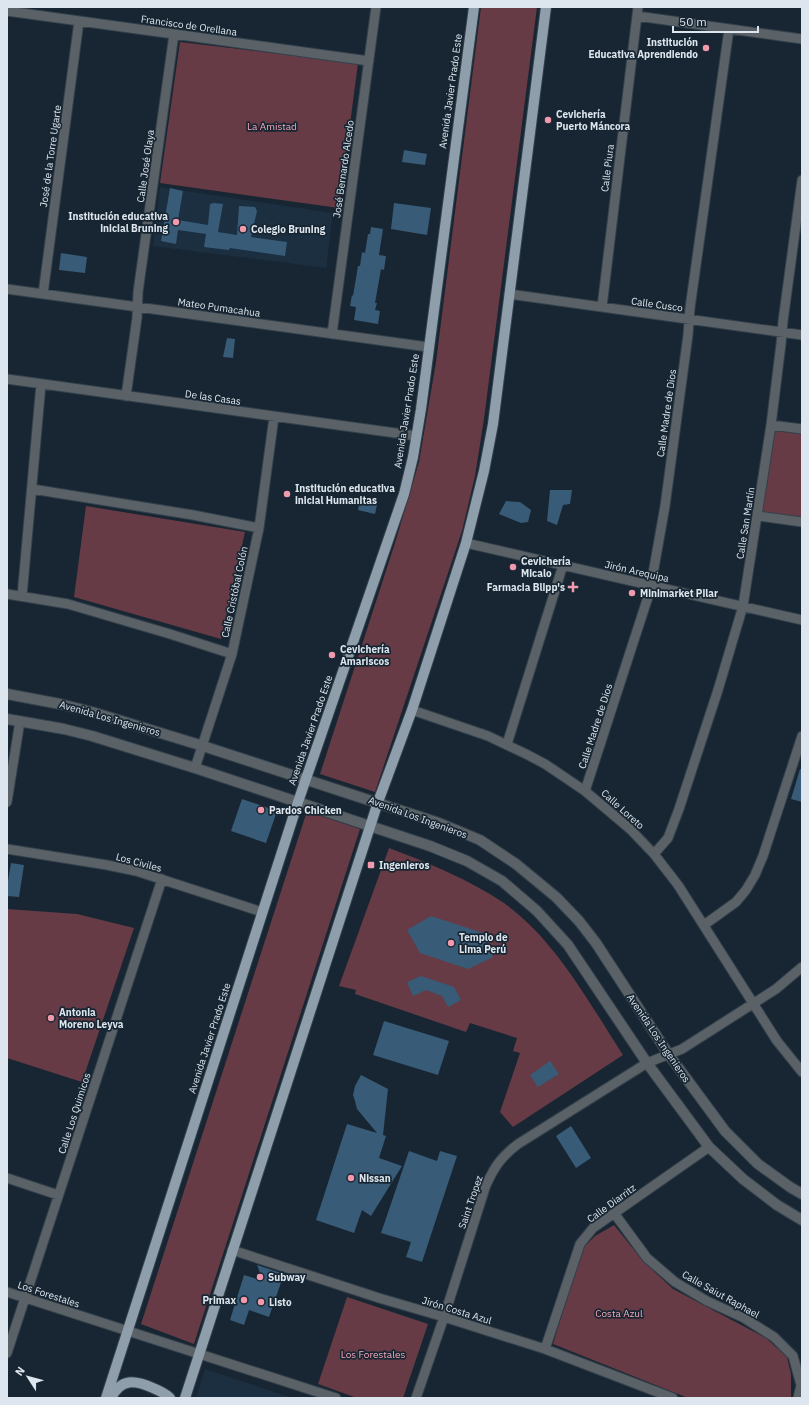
<svg xmlns="http://www.w3.org/2000/svg" width="809" height="1405" viewBox="0 0 809 1405" font-family="'IBM Plex Sans',sans-serif">
	<rect width="100%" height="100%" fill="#172632"/>
	<path fill="#1b2f40" d="M 160,187 L 333,213 L 326,268 L 153,246 Z
		M 205,1369 L 292,1398 L 196,1398 Z"/>
	<path fill="#663b45" d="M 481,7 L 537,7 L 484,419 L 475,476 L 462,531 L 375,792 L 320,774 L 395,543 L 419,462 L 436,362 Z
		M 180,42 L 358,63 L 339,208 L 160,183 Z
		M 772,430 L 802,434 L 802,518 L 762,512 Z
		M 86,506 L 245,532 L 221,639 L 74,597 Z
		M 307,811 L 360,829 L 194,1344 L 141,1324 Z
		M 389,848 C 429,863 468,879 504,903 C 555,939 590,1004 623,1055 L 513,1127 L 500,1112 L 520,1053 L 513,1051 L 517,1038 L 470,1023 L 466,1032 L 355,994 L 356,990 L 339,986 Z
		M 7,909 L 77,914 L 134,928 L 82,1082 L 7,1058 Z
		M 614,1225 L 643,1261 L 673,1289 L 766,1338 L 787,1357 L 791,1374 L 791,1398 L 688,1398 L 553,1344 L 582,1249 L 595,1236 Z
		M 347,1297 L 428,1324 L 403,1398 L 357,1398 L 318,1384 Z"/>
	<path fill="#385b78" d="M 404,150 L 427,154 L 425,165 L 402,162 Z
		M 170,188 L 183,191 L 178,220 L 208,225 L 210,204 L 214,203 L 223,204 L 218,232 L 237,235 L 239,206 L 255,207 L 257,211 L 251,237 L 287,242 L 285,256 L 230,248 L 229,250 L 204,247 L 206,234 L 178,230 L 176,244 L 161,241 Z
		M 394,203 L 431,208 L 427,235 L 391,229 Z
		M 371,227 L 383,229 L 379,255 L 386,256 L 384,270 L 381,269 L 375,303 L 377,303 L 375,310 L 380,311 L 378,324 L 354,320 L 356,307 L 350,306 L 352,295 L 353,296 L 358,266 L 360,266 L 362,252 L 365,253 L 368,234 L 370,234 Z
		M 61,253 L 87,257 L 85,273 L 59,270 Z
		M 227,338 L 235,339 L 233,358 L 223,357 Z
		M 550,490 L 572,490 L 570,504 L 563,505 L 557,525 L 547,521 Z
		M 360,501 L 377,505 L 375,514 L 358,510 Z
		M 506,501 L 520,502 L 531,510 L 528,522 L 521,523 L 499,514 Z
		M 800,769 L 802,770 L 802,802 L 791,799 Z
		M 242,799 L 277,811 L 266,843 L 231,831 Z
		M 11,863 L 24,865 L 19,897 L 7,896 L 7,887 Z
		M 431,916 L 483,933 L 493,957 L 468,969 L 420,953 L 407,930 Z
		M 421,976 L 454,987 L 461,1000 L 448,1007 L 442,996 L 426,990 L 413,996 L 407,982 Z
		M 384,1021 L 449,1041 L 438,1075 L 373,1055 Z
		M 550,1061 L 559,1074 L 538,1087 L 530,1075 Z
		M 361,1075 L 388,1089 L 383,1135 L 386,1136 L 379,1158 L 402,1166 L 371,1216 L 362,1210 L 354,1233 L 316,1220 L 347,1124 L 377,1133 L 357,1109 L 355,1101 L 353,1095 L 355,1086 Z
		M 571,1126 L 591,1158 L 576,1168 L 556,1136 Z
		M 409,1151 L 437,1161 L 440,1151 L 457,1156 L 422,1262 L 406,1257 L 411,1242 L 381,1233 Z
		M 257,1265 L 284,1274 L 269,1317 L 249,1310 L 244,1325 L 230,1320 L 244,1275 L 263,1281 Z"/>
	<g fill="none" stroke-linecap="round" stroke-linejoin="round">
		<defs>
			<path id="minor" d="M 7,11 L 369,61
				M 637,16 L 802,39
				M 7,289 L 428,347
				M 43,294 L 79,21
				M 509,294 L 802,335
				M 602,307 L 638,7
				M 332,334 L 376,7
				M 7,379 L 417,436
				M 126,396 L 137,318 L 138,292 L 174,34
				M 771,425 L 802,429
				M 32,489 L 193,515 L 259,528
				M 758,516 L 802,522
				M 466,543 L 802,620
				M 7,594 L 68,604 L 170,634 L 232,654
				M 22,596 L 41,384
				M 412,710 L 488,736 L 526,754 L 545,764 L 585,791 L 630,829 L 654,854 L 678,885 L 777,1041 L 802,1072
				M 507,744 L 563,565
				M 195,768 L 232,654 L 259,528 L 274,417
				M 585,791 L 648,597 L 654,568 L 665,506 L 688,335 L 690,308 L 729,29
				M 7,802 L 20,721
				M 7,849 L 107,865 L 136,871 L 262,912
				M 654,854 L 668,838 L 679,809 L 718,690 L 743,606 L 771,425 L 781,344 L 783,321 L 802,180
				M 704,925 L 736,902 L 746,890 L 755,875 L 763,856 L 802,736
				M 7,1178 L 58,1195
				M 614,1213 L 647,1258 L 675,1282 L 707,1301 L 744,1318 L 774,1337 L 793,1356 L 801,1385 L 798,1398
				M 232,1250 L 379,1298 L 444,1317 L 545,1349 L 673,1398
				M 7,1292 L 336,1398
				M 545,1349 L 580,1244 L 593,1228 L 709,1147
				M 7,1353 L 162,879
				M 416,1398 L 444,1317 L 486,1185 C 495,1166 501,1157 518,1144 L 647,1063 L 682,1049 L 776,989 L 802,967"/>
			<path id="tertiary" d="M 7,694 L 60,704 L 92,712 L 203,746 L 439,823 L 480,840 L 516,864 L 556,897 L 579,921 L 596,943 L 669,1055 L 725,1131 L 758,1164 L 790,1187 L 802,1194
				M 7,719 L 64,729 L 92,736 L 195,768 L 430,846 L 467,861 L 502,881 L 537,911 L 568,945 L 647,1063 L 709,1147 L 743,1179 L 777,1205 L 802,1220"/>
			<path id="primary" d="M 106,1398 L 298,802 L 404,494 L 413,457 L 421,409 L 474,7
				M 111,1398 C 121,1378 135,1380 153,1388 C 160,1391 165,1393 170,1398
				M 185,1398 L 378,802 L 412,710 L 466,543 L 484,471 L 493,424 L 546,7"/>
		</defs>
		<use href="#minor" stroke="#33414c" stroke-width="11"/>
		<use href="#tertiary" stroke="#33414c" stroke-width="12"/>
		<use href="#primary" stroke="#33414c" stroke-width="12"/>
		<use href="#minor" stroke="#5a6167" stroke-width="9"/>
		<use href="#tertiary" stroke="#5a6167" stroke-width="10"/>
		<use href="#primary" stroke="#8f9eab" stroke-width="10"/>
	</g>
	<g fill="#f29aad" stroke="#172632" stroke-width="1.5">
		<circle cx="706" cy="48" r="4"/>
		<circle cx="548" cy="120" r="4"/>
		<circle cx="176" cy="222" r="4"/>
		<circle cx="243" cy="229" r="4"/>
		<circle cx="287" cy="494" r="4"/>
		<circle cx="513" cy="567" r="4"/>
		<path d="M571 581h4v4h4v4h-4v4h-4v-4h-4v-4h4z"/>
		<circle cx="632" cy="593" r="4"/>
		<circle cx="332" cy="655" r="4"/>
		<circle cx="261" cy="810" r="4"/>
		<rect x="367" y="861" width="8" height="8" rx="2"/>
		<circle cx="451" cy="943" r="4"/>
		<circle cx="51" cy="1018" r="4"/>
		<circle cx="351" cy="1178" r="4"/>
		<circle cx="260" cy="1277" r="4"/>
		<circle cx="244" cy="1300" r="4"/>
		<circle cx="261" cy="1302" r="4"/>
	</g>
	<g text-anchor="middle" stroke-width="3.5" stroke-linejoin="round" paint-order="stroke">
		<g font-size="10" fill="#dde6ee" stroke="#172632">
			<text transform="translate(189 25) rotate(8)" y="4">Francisco de Orellana</text>
			<text transform="translate(450 91) rotate(-82)" y="4">Avenida Javier Prado Este</text>
			<text transform="translate(50 156) rotate(-82)" y="4">José de la Torre Ugarte</text>
			<text transform="translate(145 166) rotate(-82)" y="4">Calle José Olaya</text>
			<text transform="translate(607 168) rotate(-83)" y="4">Calle Piura</text>
			<text transform="translate(343 169) rotate(-82)" y="4">José Bernardo Alcedo</text>
			<text transform="translate(657 304) rotate(8)" y="4">Calle Cusco</text>
			<text transform="translate(219 307) rotate(8)" y="4">Mateo Pumacahua</text>
			<text transform="translate(213 397) rotate(8)" y="4">De las Casas</text>
			<text transform="translate(406 411) rotate(-81)" y="4">Avenida Javier Prado Este</text>
			<text transform="translate(666 413) rotate(-82)" y="4">Calle Madre de Dios</text>
			<text transform="translate(745 523) rotate(-81)" y="4">Calle San Martín</text>
			<text transform="translate(637 571) rotate(13)" y="4">Jirón Arequipa</text>
			<text transform="translate(234 592) rotate(-78)" y="4">Calle Cristóbal Colón</text>
			<text transform="translate(110 718) rotate(16)" y="4">Avenida Los Ingenieros</text>
			<text transform="translate(595 726) rotate(-72)" y="4">Calle Madre de Dios</text>
			<text transform="translate(310 730) rotate(-71)" y="4">Avenida Javier Prado Este</text>
			<text transform="translate(623 809) rotate(42)" y="4">Calle Loreto</text>
			<text transform="translate(418 817) rotate(20)" y="4">Avenida Los Ingenieros</text>
			<text transform="translate(139 862) rotate(15)" y="4">Los Civiles</text>
			<text transform="translate(209 1038) rotate(-72)" y="4">Avenida Javier Prado Este</text>
			<text transform="translate(659 1038) rotate(56)" y="4">Avenida Los Ingenieros</text>
			<text transform="translate(74 1113) rotate(-72)" y="4">Calle Los Quimicos</text>
			<text transform="translate(470 1202) rotate(-71)" y="4">Saint Tropez</text>
			<text transform="translate(611 1203) rotate(-36)" y="4">Calle Diarritz</text>
			<text transform="translate(49 1294) rotate(18)" y="4">Los Forestales</text>
			<text transform="translate(721 1294) rotate(29)" y="4">Calle Saiut Raphael</text>
			<text transform="translate(457 1310) rotate(17)" y="4">Jirón Costa Azul</text>
		</g>
		<g font-size="10" font-weight="bold" fill="#dde6ee" stroke="#172632" text-anchor="start">
			<text x="698" y="46" text-anchor="end">Institución<tspan x="698" dy="12">Educativa Aprendiendo</tspan></text>
			<text x="556" y="118">Cevichería<tspan x="556" dy="12">Puerto Máncora</tspan></text>
			<text x="168" y="220" text-anchor="end">Institución educativa<tspan x="168" dy="12">inicial Bruning</tspan></text>
			<text x="251" y="233">Colegio Bruning</text>
			<text x="295" y="492">Institución educativa<tspan x="295" dy="12">inicial Humanitas</tspan></text>
			<text x="521" y="565">Cevichería<tspan x="521" dy="12">Micalo</tspan></text>
			<text x="565" y="591" text-anchor="end">Farmacia Blipp's</text>
			<text x="640" y="597">Minimarket Pilar</text>
			<text x="340" y="653">Cevichería<tspan x="340" dy="12">Amariscos</tspan></text>
			<text x="269" y="814">Pardos Chicken</text>
			<text x="379" y="869">Ingenieros</text>
			<text x="459" y="941">Templo de<tspan x="459" dy="12">Lima Perú</tspan></text>
			<text x="59" y="1016">Antonia<tspan x="59" dy="12">Moreno Leyva</tspan></text>
			<text x="359" y="1182">Nissan</text>
			<text x="268" y="1281">Subway</text>
			<text x="236" y="1304" text-anchor="end">Primax</text>
			<text x="269" y="1306">Listo</text>
		</g>
		<g font-size="10" fill="#f7a9b9" stroke="#172632">
			<text x="272" y="130">La Amistad</text>
			<text x="619" y="1317">Costa Azul</text>
			<text x="373" y="1358">Los Forestales</text>
		</g>
	</g>
	<rect width="809" height="1405" fill="none" stroke="#dde6ee" stroke-width="16"/>
	<g transform="translate(28 1377) rotate(306)" stroke="#172632" stroke-width="3" paint-order="stroke">
	<path d="M0-3L7 15L0 10L-7 15Z" fill="#dde6ee"/>
	<text y="-6" font-size="11" font-weight="bold" text-anchor="middle" fill="#dde6ee">N</text>
	</g>
	<path d="M673 26v6h85v-6" fill="none" stroke="#dde6ee" stroke-width="2"/>
	<text x="679" y="26" font-size="12" fill="#dde6ee" stroke="#172632" stroke-width="3" paint-order="stroke">50 m</text>
</svg>
